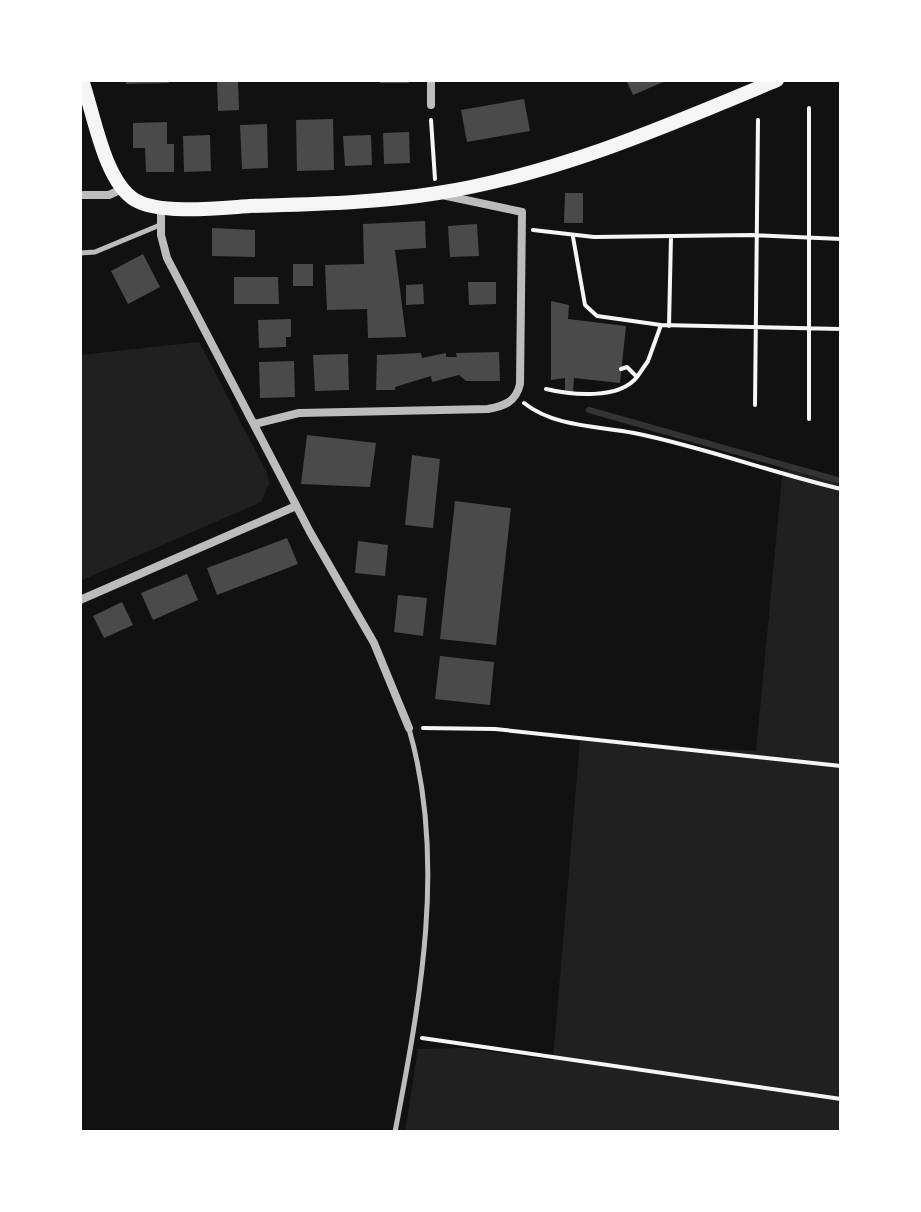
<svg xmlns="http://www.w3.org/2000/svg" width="921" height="1212" viewBox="0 0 921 1212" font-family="Jost,sans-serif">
	<rect width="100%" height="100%" fill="#111"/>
	<path fill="#202020" d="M 199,342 L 267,473 L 269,484 L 261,502 L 80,581 L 80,355 Z
		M 783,467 L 841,483 L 841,1132 L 405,1132 L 418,1049 L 462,1048 L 553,1060 L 580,741 L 756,751 Z"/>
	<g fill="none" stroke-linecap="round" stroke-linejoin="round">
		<path stroke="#333" stroke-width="6" d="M 589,410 L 841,481"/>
	</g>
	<path fill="#4a4a4a" d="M 126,80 L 169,80 L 169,83 L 126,84 Z
		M 217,80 L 238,80 L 239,110 L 218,111 Z
		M 379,80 L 409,80 L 409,83 L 380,83 Z
		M 626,80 L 668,80 L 633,95 Z
		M 524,99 L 530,131 L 467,142 L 461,110 Z
		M 333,119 L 334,170 L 297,171 L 296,120 Z
		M 167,122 L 167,144 L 174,144 L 174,172 L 146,172 L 145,148 L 133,148 L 133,123 Z
		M 267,124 L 268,168 L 242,169 L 240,125 Z
		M 409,132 L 410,163 L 384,164 L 383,133 Z
		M 210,135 L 211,171 L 184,172 L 183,136 Z
		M 371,135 L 372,165 L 345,166 L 343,136 Z
		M 565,193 L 583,193 L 583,223 L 564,223 Z
		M 425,221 L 426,248 L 395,250 L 406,337 L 368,338 L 367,309 L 327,310 L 325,265 L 364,264 L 363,224 Z
		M 477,224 L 479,256 L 450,257 L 448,226 Z
		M 212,228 L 255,230 L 255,257 L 212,256 Z
		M 143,254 L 160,287 L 128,304 L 111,271 Z
		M 293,264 L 313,264 L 313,286 L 293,286 Z
		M 234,277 L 278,277 L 279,304 L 234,304 Z
		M 468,282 L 496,282 L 496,304 L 469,305 Z
		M 423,284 L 424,304 L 406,305 L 406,285 Z
		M 551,301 L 569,305 L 568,319 L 626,326 L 620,383 L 574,378 L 573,392 L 565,393 L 565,378 L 551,380 Z
		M 291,319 L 291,337 L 286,337 L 286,347 L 259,348 L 258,320 Z
		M 499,352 L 500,381 L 466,381 L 459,375 L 432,382 L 431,376 L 395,387 L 395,390 L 376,390 L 377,355 L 421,353 L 422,358 L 446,353 L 446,357 L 457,357 L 456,353 Z
		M 348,354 L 349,390 L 315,391 L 313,355 Z
		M 294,361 L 295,397 L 260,398 L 259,362 Z
		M 307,435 L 376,443 L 370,487 L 301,484 Z
		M 412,455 L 440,459 L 433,528 L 405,525 Z
		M 455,501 L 511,508 L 496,645 L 440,639 Z
		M 287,538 L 298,564 L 217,595 L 207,568 Z
		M 358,541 L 388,545 L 385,576 L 355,573 Z
		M 187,574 L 198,600 L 153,620 L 141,593 Z
		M 398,595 L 427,598 L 423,636 L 394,632 Z
		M 122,602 L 133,625 L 104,638 L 93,616 Z
		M 440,656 L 494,662 L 490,705 L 435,699 Z"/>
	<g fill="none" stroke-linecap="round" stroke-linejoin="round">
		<path stroke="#f5f5f5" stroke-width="4" d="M 809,108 L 809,419
			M 431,120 L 435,179
			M 533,230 L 594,237 L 752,235 L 841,239
			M 573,237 L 585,305 L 597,316 L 661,325
			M 669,326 L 671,237
			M 621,369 L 627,367 L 637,377 L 648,361 L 661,325 L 841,329
			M 546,389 C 571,395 619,400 637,377
			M 524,403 C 554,427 598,426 634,433 C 704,447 772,473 841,489
			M 755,405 L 758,120
			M 423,728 L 495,729 L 841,766
			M 422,1038 L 841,1099"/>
		<path stroke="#bcbcbc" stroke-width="5" d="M 80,253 L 95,252 L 160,225
			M 395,1132 C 420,1001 447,860 409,729"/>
		<path stroke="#bcbcbc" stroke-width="8" d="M 431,105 L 431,80
			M 80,195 L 109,195 L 122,189
			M 161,207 L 161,235 L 167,258 L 310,532 L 374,643 L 409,728
			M 254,424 L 299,413 L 488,409 C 504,406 516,402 520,384 L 522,212 L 442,195
			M 80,600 L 296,506"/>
		<path stroke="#f5f5f5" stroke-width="14" d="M 82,80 C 94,114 104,181 135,200 C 161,215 220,208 250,206 C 312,204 376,203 438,193 C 557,174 667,126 777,80"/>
	</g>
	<rect width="921" height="1212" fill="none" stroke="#ffffff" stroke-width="164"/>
</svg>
